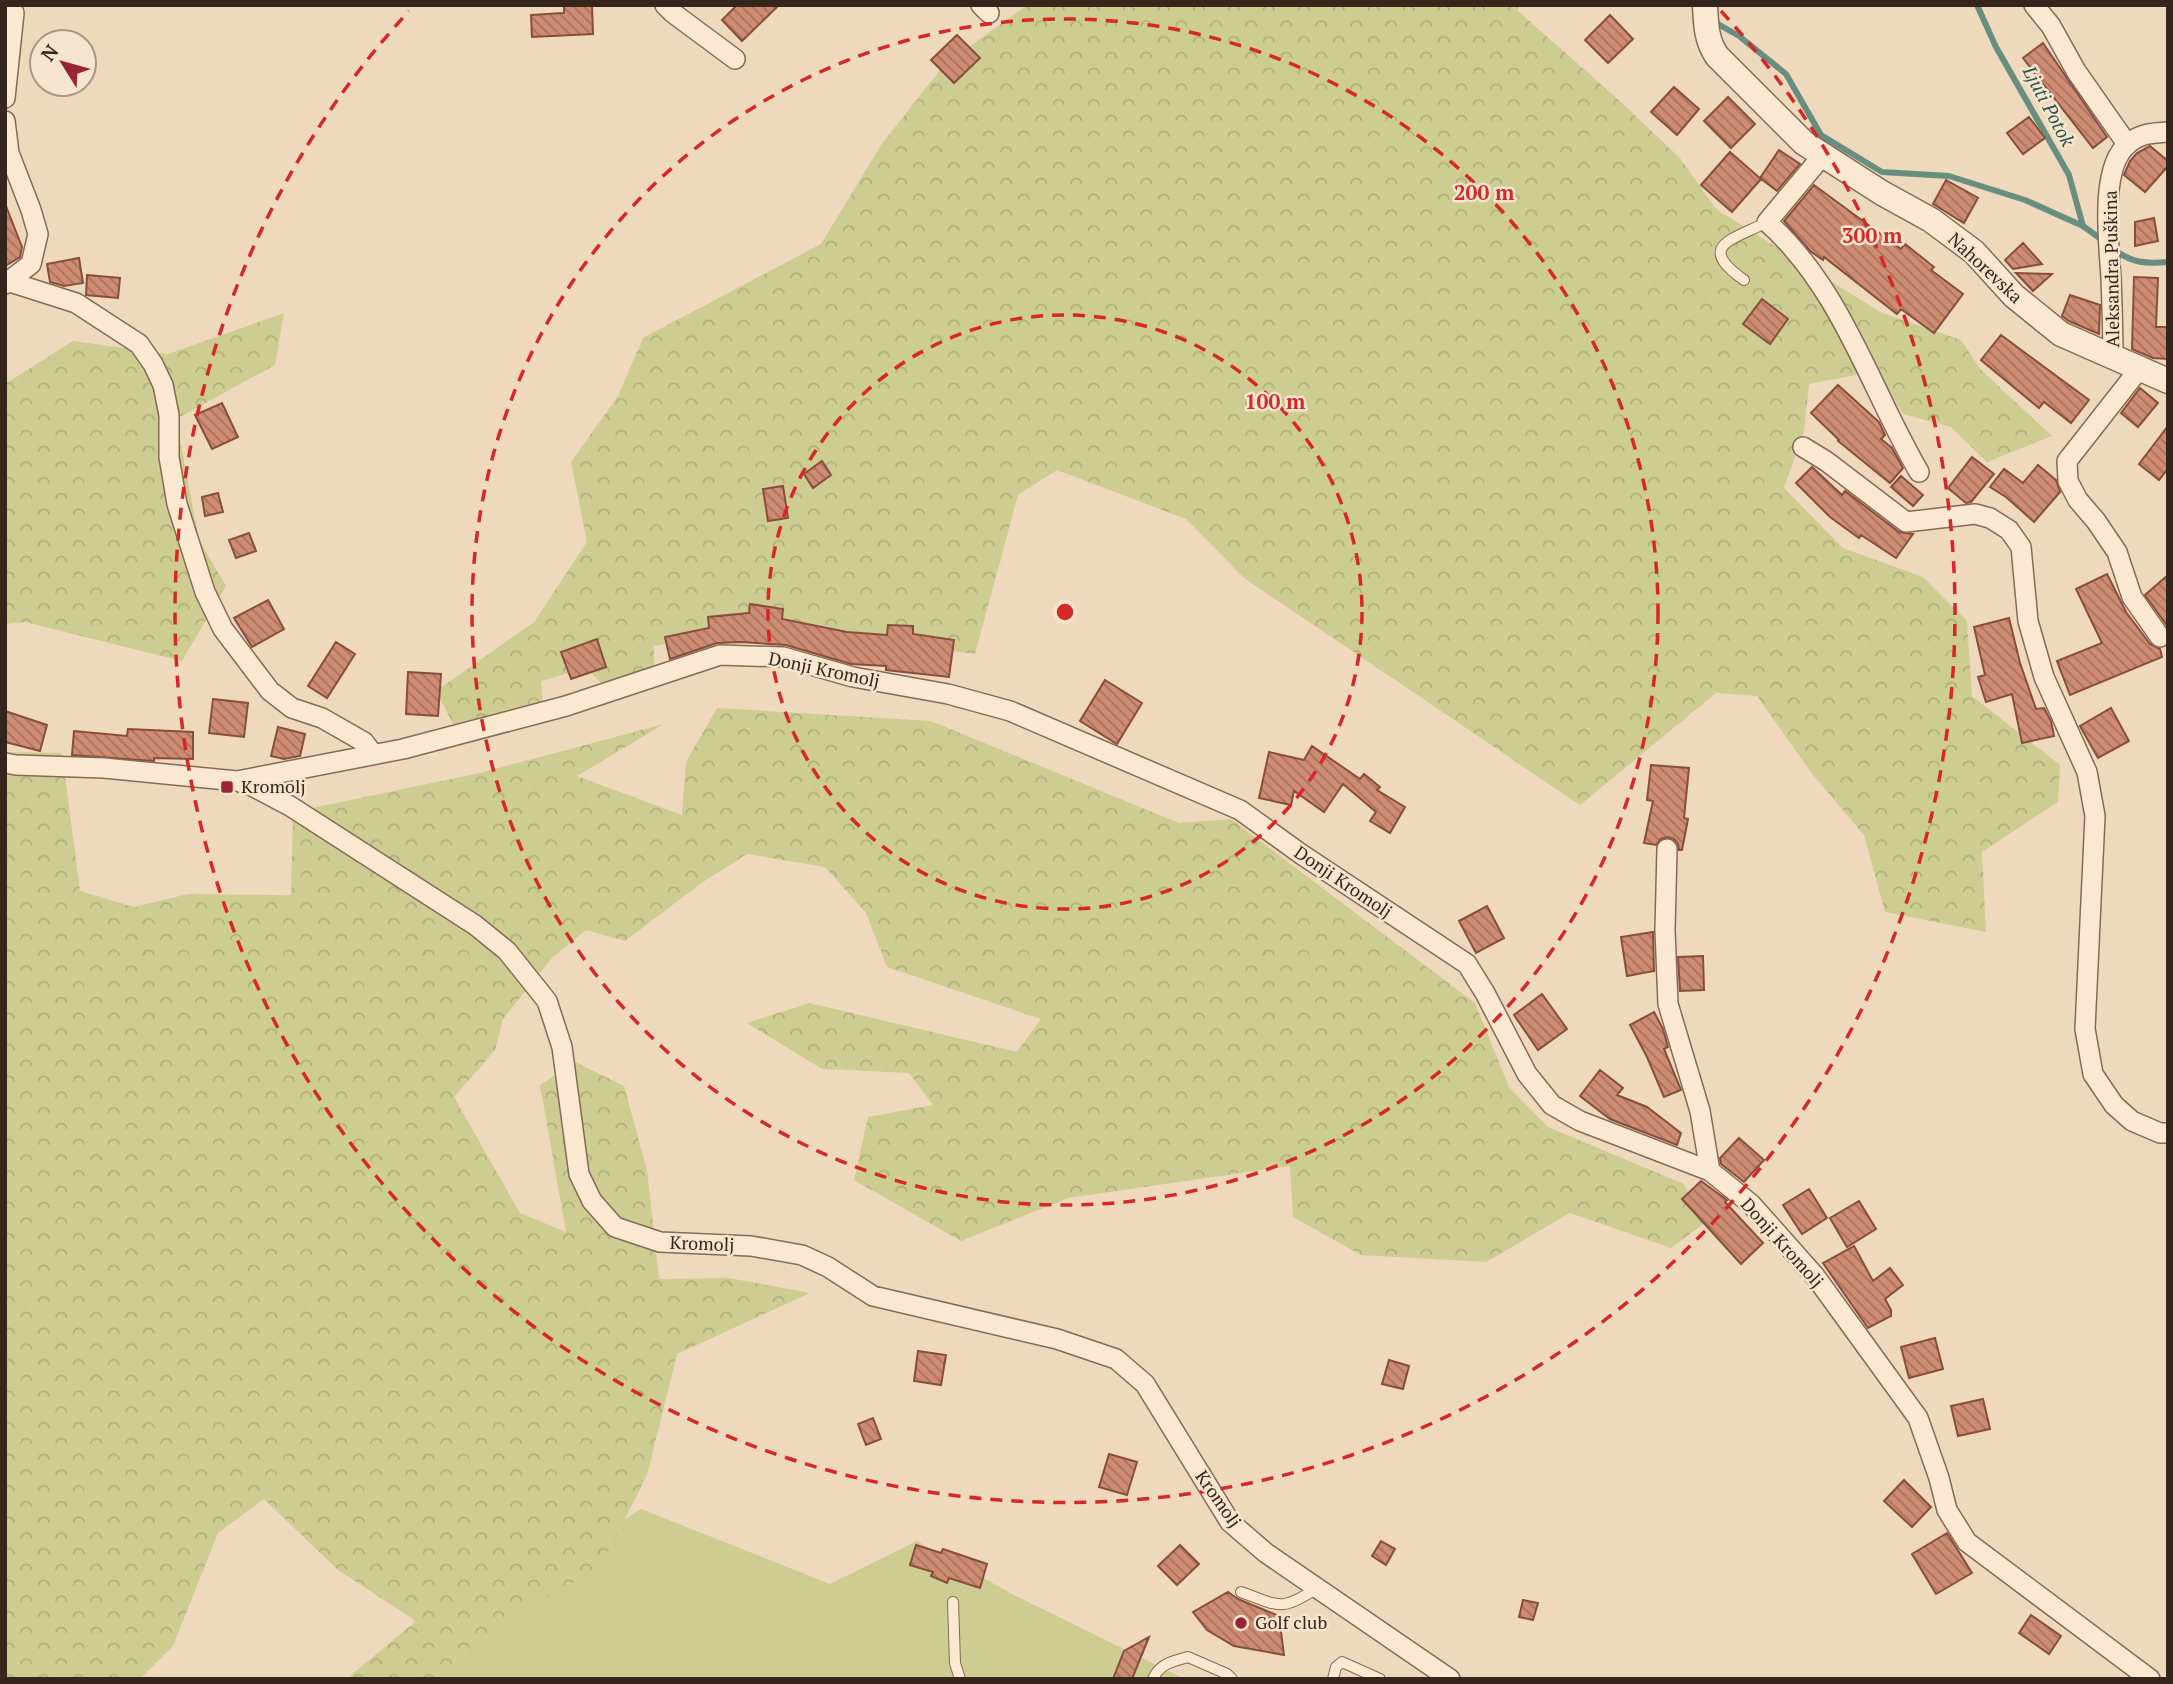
<svg xmlns="http://www.w3.org/2000/svg" width="2173" height="1684" viewBox="0 0 2173 1684" font-family="'PT Serif',serif">
	<defs>
		<pattern id="forest-crowns" width="20" height="18" patternUnits="userSpaceOnUse" patternTransform="scale(1.75)"><rect width="20" height="18" fill="#cdcc91"/><path d="M2 6a3 3 0 1 1 6 0M12 15a3 3 0 1 1 6 0" fill="none" stroke="#b1af7c"/></pattern>
		<pattern id="building-back-hatch" width="6" height="6" patternUnits="userSpaceOnUse" patternTransform="scale(1.75)"><rect width="6" height="6" fill="#ce8c72"/><path d="M-1 5l2 2M0 0l6 6M5-1l2 2" fill="none" stroke="#a8725d"/></pattern>
	</defs>
	<rect width="100%" height="100%" fill="#efd9bd"/>
	<path fill="#cdcc91" d="M 641,1509 L 830,1584 L 917,1541 L 1014,1595 L 1185,1679 L 381,1679 L 396,1666 Z"/>
	<path fill="url(#forest-crowns)" d="M 1027,5 L 1518,5 L 1518,11 L 1621,102 L 1680,158 L 1716,209 L 1880,312 L 1961,340 L 1981,370 L 2052,436 L 1987,462 L 1951,427 L 1903,414 L 1877,371 L 1809,384 L 1804,431 L 1784,488 L 1843,548 L 1923,577 L 1967,621 L 1972,696 L 2060,765 L 2058,802 L 1982,852 L 1986,932 L 1885,912 L 1864,835 L 1810,771 L 1757,696 L 1716,693 L 1580,805 L 1244,578 L 1186,519 L 1057,470 L 1018,495 L 975,654 L 865,640 L 775,624 L 654,646 L 654,686 L 614,695 L 586,668 L 541,681 L 544,714 L 460,737 L 436,691 L 534,622 L 587,542 L 571,462 L 618,396 L 643,338 L 821,244 L 881,145 L 944,65 Z
		M 284,313 L 275,365 L 176,419 L 199,540 L 226,586 L 182,661 L 25,622 L 5,624 L 5,384 L 73,341 L 168,354 Z
		M 717,708 L 931,721 L 1179,823 L 1231,819 L 1475,1003 L 1509,1087 L 1548,1127 L 1684,1184 L 1705,1223 L 1671,1248 L 1570,1213 L 1486,1262 L 1361,1255 L 1293,1217 L 1290,1166 L 1068,1198 L 961,1241 L 854,1180 L 868,1117 L 933,1105 L 909,1073 L 822,1069 L 747,1023 L 809,1003 L 1017,1052 L 1041,1019 L 887,967 L 866,913 L 825,867 L 747,854 L 703,882 L 625,941 L 586,930 L 552,958 L 503,1019 L 495,1050 L 454,1097 L 520,1213 L 566,1232 L 540,1085 L 575,1062 L 624,1086 L 647,1170 L 659,1279 L 729,1278 L 810,1293 L 677,1354 L 647,1475 L 600,1568 L 490,1629 L 458,1675 L 458,1679 L 355,1679 L 350,1676 L 416,1621 L 338,1570 L 264,1499 L 218,1533 L 173,1646 L 140,1679 L 5,1679 L 5,752 L 62,753 L 80,891 L 134,907 L 188,894 L 291,895 L 293,812 L 480,773 L 664,724 L 577,776 L 682,815 L 686,762 Z"/>
	<g fill="none" stroke-linecap="round" stroke-linejoin="round">
		<path stroke="#688e7f" stroke-width="6" d="M 1977,5 L 1996,47 L 2069,175 L 2083,226
			M 1711,20 L 1739,36 L 1786,74 L 1821,135 L 1882,172 L 1949,176 L 2025,200 L 2083,226 L 2105,242
			M 2113,249 C 2132,263 2145,264 2168,262"/>
	</g>
	<path fill="url(#building-back-hatch)" stroke="#874f3b" stroke-width="2" d="M 564,5 L 592,5 L 593,34 L 532,37 L 531,15 L 564,13 Z
		M 737,5 L 779,5 L 742,41 L 722,20 Z
		M 1610,15 L 1633,39 L 1608,63 L 1585,40 Z
		M 957,35 L 980,58 L 954,83 L 931,60 Z
		M 2043,43 L 2107,137 L 2093,148 L 2023,58 Z
		M 1674,87 L 1699,109 L 1677,135 L 1651,112 Z
		M 1728,97 L 1755,124 L 1731,148 L 1704,121 Z
		M 2029,117 L 2045,138 L 2023,154 L 2007,133 Z
		M 2150,146 L 2168,161 L 2168,166 L 2145,192 L 2124,175 L 2130,161 L 2137,153 Z
		M 1779,150 L 1800,164 L 1777,191 L 1760,178 Z
		M 1730,152 L 1761,179 L 1732,212 L 1701,185 Z
		M 1946,180 L 1978,198 L 1964,223 L 1933,204 Z
		M 1814,185 L 1901,249 L 1905,244 L 1934,267 L 1931,270 L 1963,294 L 1934,333 L 1901,309 L 1897,314 L 1824,257 L 1823,260 L 1810,251 L 1784,221 Z
		M 6,206 L 22,247 L 20,257 L 5,266 Z
		M 2154,218 L 2158,241 L 2135,246 L 2135,222 Z
		M 2023,243 L 2042,264 L 2013,269 L 2005,260 Z
		M 79,258 L 83,283 L 64,286 L 50,282 L 47,264 Z
		M 2016,273 L 2052,274 L 2033,291 Z
		M 87,275 L 120,278 L 118,298 L 86,295 Z
		M 2134,277 L 2158,278 L 2156,327 L 2168,327 L 2168,359 L 2153,358 L 2132,349 Z
		M 2070,295 L 2100,305 L 2099,334 L 2069,321 L 2062,316 Z
		M 1762,299 L 1788,319 L 1770,344 L 1743,324 Z
		M 2001,335 L 2089,400 L 2071,423 L 2044,402 L 2039,408 L 1981,360 Z
		M 1838,385 L 1879,422 L 1885,435 L 1881,439 L 1892,448 L 1903,468 L 1890,483 L 1838,441 L 1839,440 L 1811,413 Z
		M 2140,388 L 2158,403 L 2138,427 L 2121,413 Z
		M 222,403 L 238,437 L 212,449 L 195,415 Z
		M 2168,426 L 2168,469 L 2159,480 L 2139,464 Z
		M 1972,457 L 1994,474 L 1971,502 L 1966,503 L 1948,488 Z
		M 822,461 L 831,475 L 813,488 L 804,474 Z
		M 2038,465 L 2056,480 L 2060,492 L 2034,522 L 2006,497 L 1990,487 L 2004,469 L 2023,483 Z
		M 1812,467 L 1842,495 L 1845,491 L 1899,532 L 1913,534 L 1896,558 L 1861,535 L 1859,538 L 1830,517 L 1796,483 Z
		M 1901,476 L 1923,495 L 1913,506 L 1891,487 Z
		M 783,486 L 788,518 L 768,521 L 763,489 Z
		M 218,493 L 223,512 L 205,516 L 202,497 Z
		M 249,533 L 256,551 L 236,558 L 229,540 Z
		M 2107,574 L 2126,612 L 2150,644 L 2160,649 L 2162,657 L 2070,695 L 2057,661 L 2102,643 L 2076,589 Z
		M 2168,575 L 2168,627 L 2145,595 Z
		M 268,600 L 284,629 L 252,647 L 234,618 Z
		M 750,604 L 783,609 L 782,619 L 847,632 L 887,635 L 888,625 L 913,626 L 913,634 L 954,640 L 949,677 L 886,670 L 886,666 L 851,664 L 786,645 L 741,642 L 717,643 L 670,659 L 665,637 L 709,628 L 708,617 L 749,613 Z
		M 2009,618 L 2020,663 L 2036,709 L 2044,708 L 2051,721 L 2054,736 L 2022,743 L 2012,694 L 1986,702 L 1978,677 L 1985,675 L 1974,627 Z
		M 597,639 L 606,667 L 571,679 L 561,652 Z
		M 336,642 L 355,654 L 327,698 L 308,686 Z
		M 408,672 L 441,674 L 438,716 L 406,714 Z
		M 1105,680 L 1142,703 L 1117,744 L 1080,721 Z
		M 213,699 L 248,703 L 244,737 L 209,733 Z
		M 2111,708 L 2129,741 L 2098,758 L 2080,726 Z
		M 5,711 L 47,725 L 40,751 L 5,742 Z
		M 278,727 L 305,734 L 300,756 L 284,759 L 271,756 Z
		M 128,729 L 193,732 L 193,759 L 154,758 L 154,761 L 72,755 L 74,731 L 127,736 Z
		M 1312,746 L 1360,779 L 1364,774 L 1380,787 L 1377,790 L 1405,807 L 1390,833 L 1370,821 L 1376,812 L 1343,784 L 1324,812 L 1294,791 L 1291,805 L 1259,798 L 1269,752 L 1304,760 Z
		M 1651,765 L 1689,768 L 1684,818 L 1688,819 L 1682,850 L 1679,850 L 1678,844 L 1674,839 L 1668,837 L 1661,839 L 1656,845 L 1644,843 L 1653,801 L 1647,800 Z
		M 1487,906 L 1504,938 L 1476,953 L 1459,921 Z
		M 1653,932 L 1654,971 L 1627,976 L 1621,937 Z
		M 1703,956 L 1704,990 L 1680,991 L 1678,957 Z
		M 1542,994 L 1567,1029 L 1538,1050 L 1514,1015 Z
		M 1654,1012 L 1663,1029 L 1668,1047 L 1664,1049 L 1681,1090 L 1664,1097 L 1647,1057 L 1630,1025 Z
		M 1600,1070 L 1623,1088 L 1617,1095 L 1647,1107 L 1681,1133 L 1677,1145 L 1610,1119 L 1580,1096 Z
		M 1739,1138 L 1764,1160 L 1744,1182 L 1721,1164 L 1720,1158 Z
		M 1701,1181 L 1727,1200 L 1725,1202 L 1763,1243 L 1741,1264 L 1682,1199 Z
		M 1809,1189 L 1827,1218 L 1802,1234 L 1783,1205 Z
		M 1859,1201 L 1876,1229 L 1847,1247 L 1830,1218 Z
		M 1854,1246 L 1873,1281 L 1890,1268 L 1903,1285 L 1885,1299 L 1891,1310 L 1891,1316 L 1868,1328 L 1823,1263 Z
		M 1935,1338 L 1943,1369 L 1909,1378 L 1901,1347 Z
		M 918,1351 L 946,1355 L 941,1385 L 914,1381 Z
		M 1389,1360 L 1409,1366 L 1403,1389 L 1382,1384 Z
		M 1983,1399 L 1990,1429 L 1958,1436 L 1951,1406 Z
		M 873,1418 L 881,1439 L 866,1445 L 858,1424 Z
		M 1109,1454 L 1137,1462 L 1127,1495 L 1099,1487 Z
		M 1904,1480 L 1931,1507 L 1912,1527 L 1884,1501 Z
		M 1947,1533 L 1972,1573 L 1936,1594 L 1912,1554 Z
		M 1381,1541 L 1395,1549 L 1386,1565 L 1372,1556 Z
		M 916,1545 L 941,1553 L 943,1549 L 987,1564 L 980,1588 L 949,1578 L 947,1583 L 931,1576 L 933,1572 L 910,1565 Z
		M 1180,1545 L 1199,1564 L 1177,1585 L 1158,1566 Z
		M 1228,1592 L 1238,1599 L 1279,1616 L 1284,1655 L 1234,1646 L 1207,1630 L 1193,1612 Z
		M 1523,1600 L 1538,1603 L 1533,1620 L 1519,1617 Z
		M 2031,1615 L 2061,1636 L 2049,1654 L 2019,1633 Z
		M 1149,1637 L 1132,1679 L 1113,1679 L 1124,1651 Z"/>
	<g fill="none" stroke-linecap="round" stroke-linejoin="round">
		<defs>
			<path id="service" d="M 1744,280 C 1695,245 1733,240 1767,222
				M 1241,1592 C 1279,1606 1281,1612 1317,1588
				M 953,1602 L 955,1663 L 960,1679
				M 1153,1679 C 1159,1664 1173,1661 1188,1657 L 1227,1674 L 1232,1679
				M 1333,1679 L 1336,1667 L 1342,1662 L 1380,1679"/>
			<path id="minor" d="M 665,5 L 673,13 L 735,59
				M 981,5 L 989,13
				M 2034,5 L 2051,26 L 2076,71 L 2127,144
				M 5,98 L 14,13
				M 5,121 L 9,153 L 31,210 L 38,234 L 31,264 L 5,284
				M 1823,155 L 1767,222 C 1842,289 1870,388 1919,472
				M 10,282 L 76,303 L 139,344 L 153,364 L 163,385 L 169,415 L 169,457 L 177,504 L 205,592 L 223,629 L 270,691 L 292,708 L 322,718 L 364,742 L 373,754
				M 2113,359 C 2113,332 2112,305 2111,278 C 2109,244 2099,167 2128,144 C 2140,133 2153,133 2168,132
				M 2140,368 L 2067,461 L 2068,481 L 2078,500 L 2096,521 L 2117,552 L 2132,597 L 2160,637
				M 1803,447 L 1826,461 L 1906,522 L 1975,514 L 1990,518 L 2009,530 L 2021,547 L 2028,621 L 2044,677 L 2087,772 L 2095,816 L 2085,1029 L 2093,1074 L 2114,1105 L 2132,1121 L 2160,1133 L 2168,1133
				M 5,763 L 16,765 L 104,768 L 237,781 L 252,786 L 290,806 L 475,925 L 507,951 L 547,1001 L 562,1047 L 579,1174 L 592,1201 L 615,1227 L 660,1242 L 751,1246 L 802,1255 L 828,1267 L 873,1296 L 1057,1339 L 1116,1359 L 1145,1384 L 1230,1522 L 1266,1553 L 1450,1679
				M 237,781 L 403,749 L 566,706 L 720,655 L 783,657 L 853,677 L 948,694 L 1010,711 L 1240,810 L 1301,854 L 1467,964 L 1485,993 L 1527,1074 L 1552,1105 L 1580,1121 L 1710,1171 L 1751,1204 L 1815,1276 L 1918,1418 L 1939,1478 L 1947,1510 L 1967,1542 L 2150,1679
				M 1667,849 L 1665,930 L 1668,1004 L 1700,1111 L 1710,1171"/>
			<path id="tertiary" d="M 1705,5 C 1706,24 1706,40 1717,56 L 1804,143 L 1882,193 L 1931,220 L 1974,252 L 2014,296 L 2061,334 L 2168,381"/>
		</defs>
		<use href="#service" stroke="#876956" stroke-width="12"/>
		<use href="#minor" stroke="#876956" stroke-width="22"/>
		<use href="#tertiary" stroke="#876956" stroke-width="27"/>
		<use href="#service" stroke="#fae8d0" stroke-width="10"/>
		<use href="#minor" stroke="#fae8d0" stroke-width="19"/>
		<use href="#tertiary" stroke="#fae8d0" stroke-width="24"/>
	</g>
	<g fill="none" stroke="#d62828" stroke-width="3.5" stroke-dasharray="12 9">
		<circle cx="1065" cy="612" r="297"/>
		<circle cx="1065" cy="612" r="593"/>
		<path d="M1721 11A890 890 0 1 1 409 11"/>
	</g>
	<g fill="#982435" stroke="#f6e5cd" stroke-width="2.5">
		<rect x="220" y="780" width="14" height="14" rx="3.5"/>
		<circle cx="1241" cy="1623" r="7"/>
	</g>
	<g text-anchor="middle" stroke-width="5" stroke-linejoin="round" paint-order="stroke">
		<g font-size="18" fill="#36251b" stroke="#f6e5cd">
			<text transform="translate(1985 268) rotate(43)" y="6">Nahorevska</text>
			<text transform="translate(2112 269) rotate(-91)" y="6">Aleksandra Puškina</text>
			<text transform="translate(824 670) rotate(12)" y="6">Donji Kromolj</text>
			<text transform="translate(1343 882) rotate(34)" y="6">Donji Kromolj</text>
			<text transform="translate(1782 1243) rotate(48)" y="6">Donji Kromolj</text>
			<text transform="translate(702 1244) rotate(2)" y="6">Kromolj</text>
			<text transform="translate(1218 1499) rotate(55)" y="6">Kromolj</text>
		</g>
		<g font-size="18" fill="#36251b" stroke="#f6e5cd" text-anchor="start">
			<text x="241" y="793">Kromolj</text>
			<text x="1255" y="1629">Golf club</text>
		</g>
		<g font-size="19" font-style="italic" fill="#2a564d" stroke="#f6e5cd">
			<text transform="translate(2049 106) rotate(62)" y="7">Ljuti Potok</text>
		</g>
	</g>
	<circle cx="1065" cy="612" r="10" fill="#d62828" stroke="#f6e5cd" stroke-width="3.5"/>
	<g font-size="21" text-anchor="middle" font-weight="bold" fill="#d62828" stroke="#f6e5cd" stroke-width="5" stroke-linejoin="round" paint-order="stroke">
		<text x="1484" y="200">200 m</text>
		<text x="1872" y="243">300 m</text>
		<text x="1275" y="409">100 m</text>
	</g>
	<rect width="2173" height="1684" fill="none" stroke="#36251b" stroke-width="14"/>
	<g transform="translate(63 63) rotate(307)"><circle r="33" fill="#f6e5cd" stroke="#a99886" stroke-width="2"/>
	<path d="M0-5L12 26L0 18L-12 26Z" fill="#982435"/>
	<text y="-10" font-size="19" font-weight="bold" text-anchor="middle" fill="#36251b">N</text>
	</g>
</svg>
